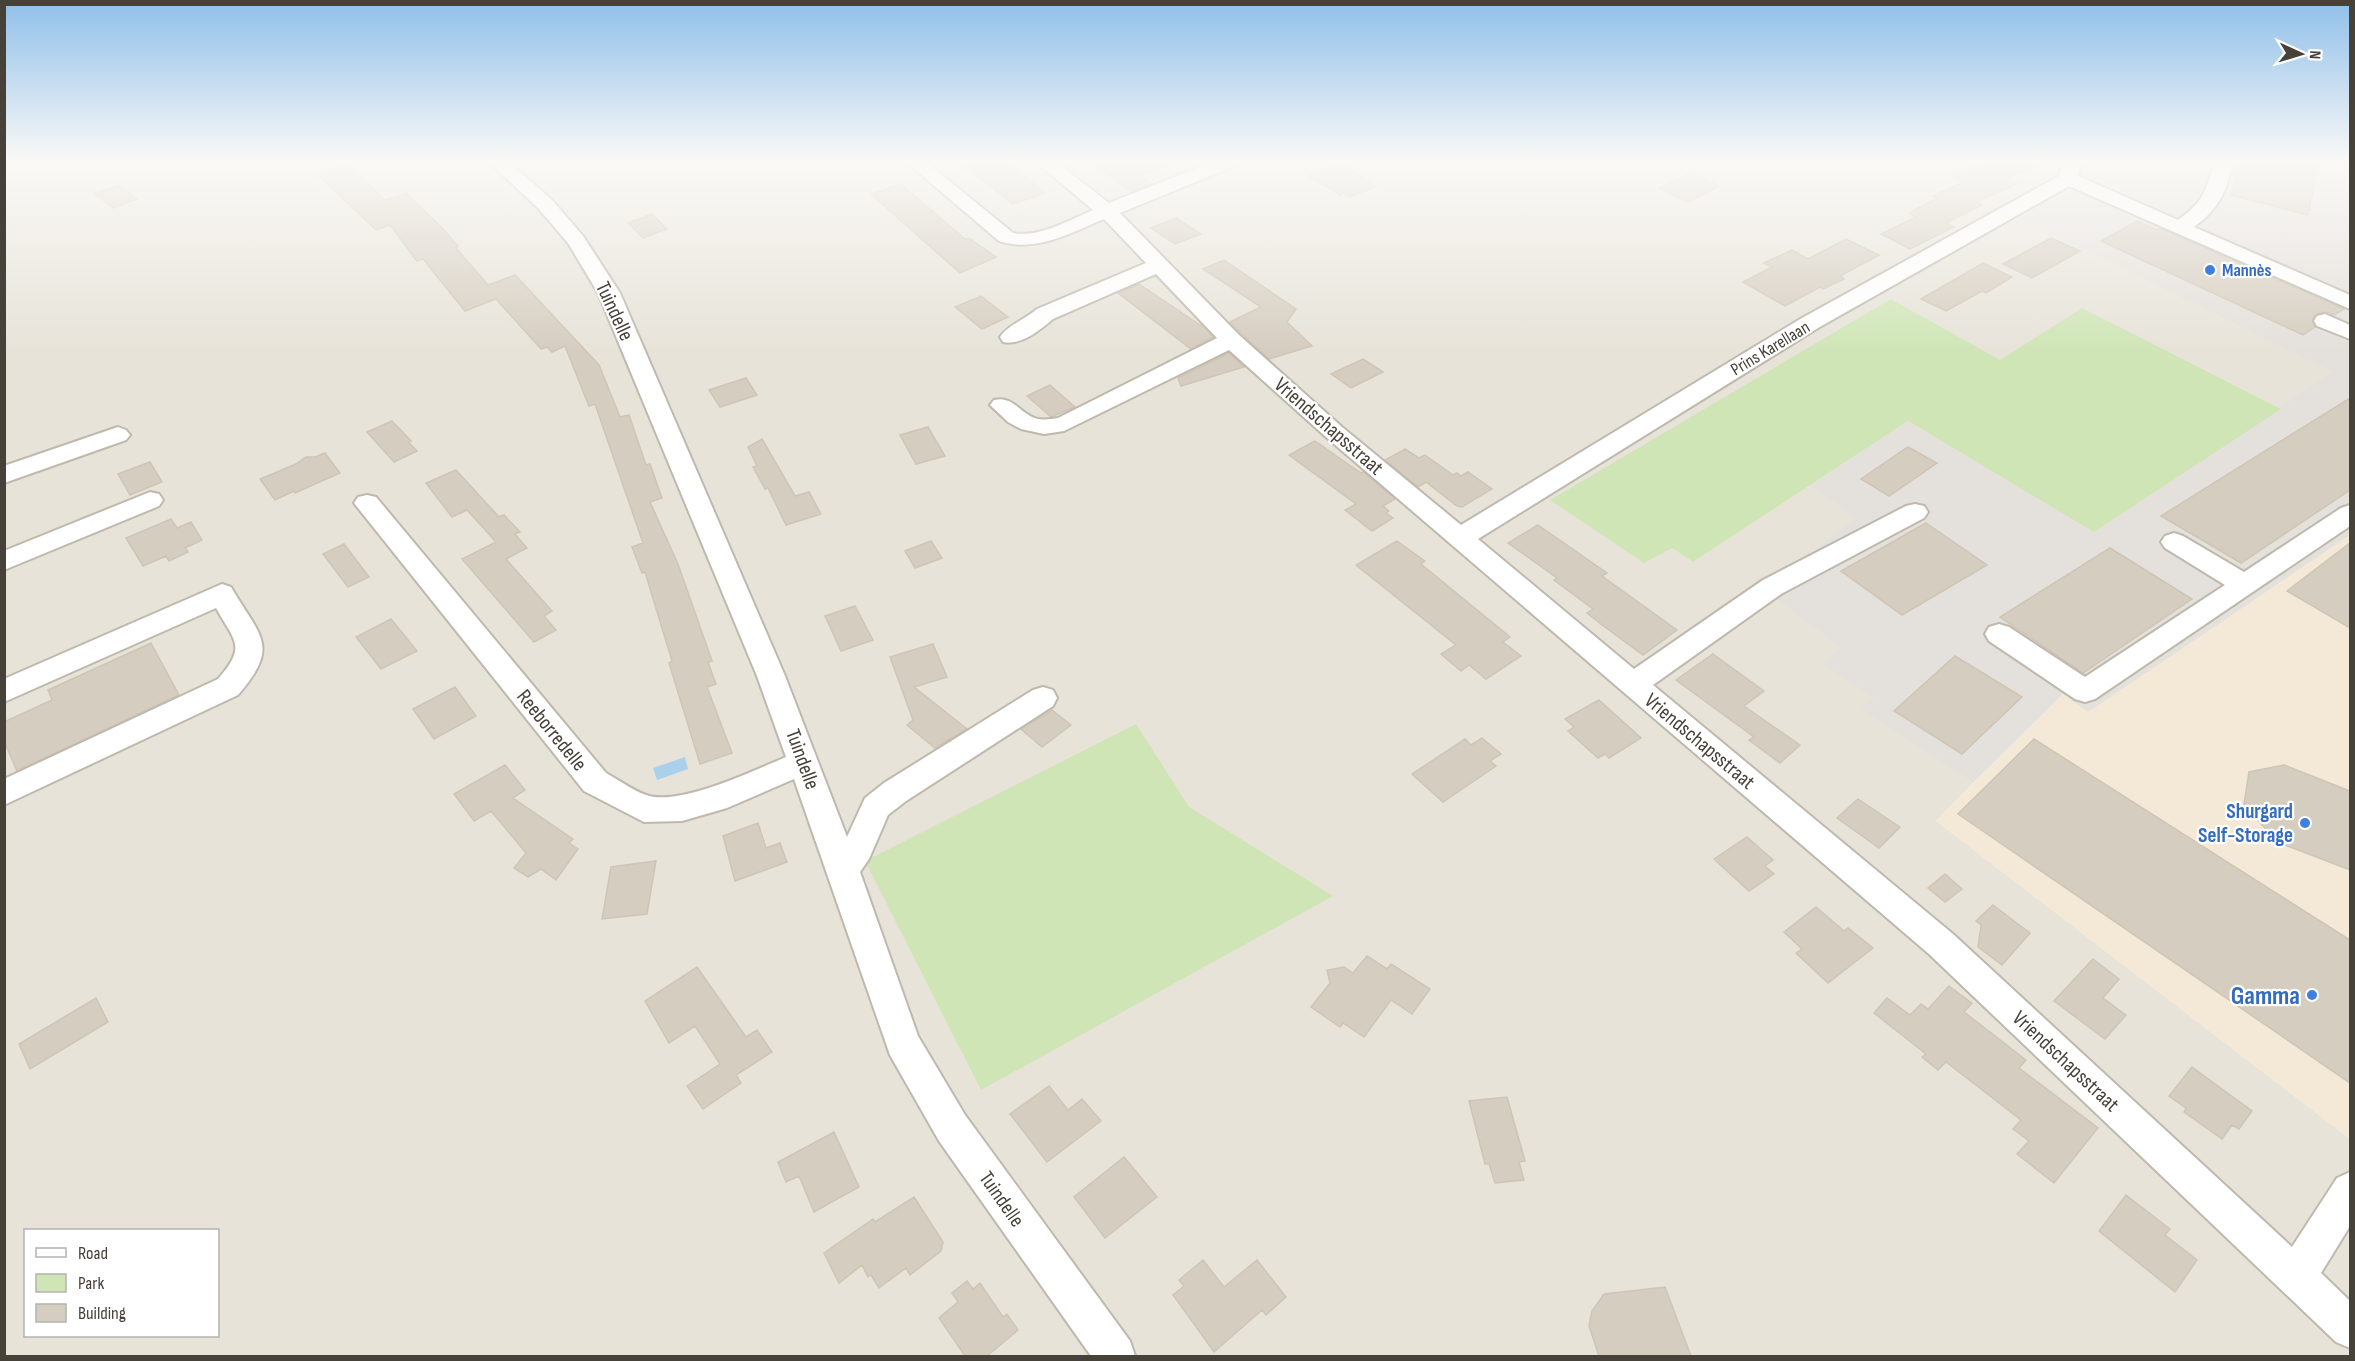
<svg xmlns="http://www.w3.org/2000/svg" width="2355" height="1361" viewBox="0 0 2355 1361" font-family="'Sofia Sans Condensed',sans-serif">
	<rect width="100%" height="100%" fill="#f4f1ea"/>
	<path fill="#e7e3d9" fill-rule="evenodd" d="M 5,161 L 2120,161 L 2021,218 L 2334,372 L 2281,409 L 2082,309 L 2000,361 L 1891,299 L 1672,548 L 1693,562 L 1809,486 L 1858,518 L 1760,588 L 1841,648 L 1873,697 L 1862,709 L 1973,783 L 1936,821 L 2350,1139 L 2350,1356 L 5,1356 ZM 26,1230 L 218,1230 L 218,1336 L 26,1336 Z"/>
	<path fill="#f4e8d7" d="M 2350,535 L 2350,1139 L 1936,821 L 2063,694 L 2088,711 Z"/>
	<path fill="#e4e0db" d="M 2120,161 L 2350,161 L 2350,535 L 2088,712 L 2063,694 L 1973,783 L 1861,709 L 1873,697 L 1823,664 L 1841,648 L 1760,588 L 1857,518 L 1809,486 L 1908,421 L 2094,531 L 2333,372 L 2020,218 Z"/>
	<path fill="#cfe5b6" d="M 1891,299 L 2000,360 L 2082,308 L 2281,409 L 2094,532 L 1908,421 L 1693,562 L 1672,548 L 1644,563 L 1550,500 Z
		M 1136,724 L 1189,807 L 1333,896 L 981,1090 L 865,861 Z"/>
	<path fill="#abd0ec" d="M 685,757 L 688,769 L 657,780 L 653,768 Z"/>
	<path fill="#d5cdc0" stroke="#cfc5b4" stroke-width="1.5" d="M 958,161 L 1006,161 L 1045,193 L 1013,204 Z
		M 1090,161 L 1172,161 L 1172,164 L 1140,175 L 1152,184 L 1131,192 Z
		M 1989,161 L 2048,161 L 2006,179 L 2017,184 L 1976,202 L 1982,205 L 1946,223 L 1954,227 L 1910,249 L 1881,234 L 1916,217 L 1909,213 L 1937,198 L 1933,196 L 1963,182 L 1953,177 Z
		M 2239,161 L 2319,161 L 2308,215 L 2231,195 Z
		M 348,165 L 385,200 L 407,193 L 444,230 L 458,246 L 456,248 L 488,285 L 515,275 L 599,365 L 620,417 L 629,415 L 646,465 L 650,464 L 662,498 L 650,502 L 678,564 L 712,661 L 708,662 L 716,684 L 707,687 L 732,753 L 700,764 L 669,663 L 672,661 L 645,572 L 642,573 L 632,547 L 643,543 L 595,404 L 589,406 L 565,346 L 552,352 L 547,347 L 541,349 L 496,299 L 465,311 L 423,259 L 417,261 L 390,225 L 376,230 L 318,175 Z
		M 1333,165 L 1337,168 L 1344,165 L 1376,186 L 1350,197 L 1344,193 L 1341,195 L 1308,176 Z
		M 1691,173 L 1719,186 L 1687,202 L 1659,188 Z
		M 901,184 L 965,239 L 969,238 L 996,257 L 960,273 L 871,194 Z
		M 119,185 L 137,199 L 113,208 L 94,193 Z
		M 652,214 L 667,229 L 643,238 L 628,223 Z
		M 1176,218 L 1201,234 L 1175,244 L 1151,228 Z
		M 2137,221 L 2156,230 L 2160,228 L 2344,309 L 2334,315 L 2326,312 L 2316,314 L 2312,320 L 2315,327 L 2303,335 L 2101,241 Z
		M 2051,238 L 2080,251 L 2032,278 L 2003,264 Z
		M 1846,239 L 1879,255 L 1840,276 L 1844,279 L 1823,289 L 1820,287 L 1785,306 L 1743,282 L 1772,267 L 1764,263 L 1792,250 L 1808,259 Z
		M 1224,260 L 1296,309 L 1287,322 L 1312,346 L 1269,359 L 1241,333 L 1230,322 L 1261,307 L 1203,269 Z
		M 1983,263 L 2012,277 L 1986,293 L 1982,291 L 1946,311 L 1921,299 Z
		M 1139,284 L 1206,329 L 1213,337 L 1191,349 L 1118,293 Z
		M 981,296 L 1008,317 L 982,329 L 955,307 Z
		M 1229,353 L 1244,367 L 1181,386 L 1178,378 Z
		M 1363,359 L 1383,372 L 1351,388 L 1331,374 Z
		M 746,378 L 757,395 L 720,407 L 709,390 Z
		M 1050,385 L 1075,407 L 1051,417 L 1027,396 Z
		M 2350,398 L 2350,490 L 2241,563 L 2161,516 Z
		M 392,421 L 411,441 L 408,442 L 417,451 L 394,462 L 367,432 Z
		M 928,427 L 945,456 L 916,464 L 900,435 Z
		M 762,439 L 795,496 L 809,492 L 821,514 L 786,525 L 768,488 L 765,489 L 753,467 L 757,466 L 748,447 Z
		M 1315,441 L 1361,473 L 1363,472 L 1395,499 L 1383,506 L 1389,511 L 1386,513 L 1393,518 L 1372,531 L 1345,510 L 1356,504 L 1289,455 Z
		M 1908,447 L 1937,463 L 1889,496 L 1861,479 Z
		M 1405,449 L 1419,458 L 1425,455 L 1453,475 L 1457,473 L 1461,476 L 1468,472 L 1492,489 L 1462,507 L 1457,506 L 1426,482 L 1418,487 L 1385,460 Z
		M 325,453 L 340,473 L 295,493 L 294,491 L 275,500 L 260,479 L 296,464 L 306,457 L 315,457 Z
		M 150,462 L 162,482 L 130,495 L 118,474 Z
		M 456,470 L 499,517 L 504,515 L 520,532 L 515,534 L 527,548 L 506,559 L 552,611 L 544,616 L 556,630 L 534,642 L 462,559 L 496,542 L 467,510 L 452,517 L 426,483 Z
		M 171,519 L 177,528 L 191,522 L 202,540 L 185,548 L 188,552 L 169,561 L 166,556 L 143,566 L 126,538 Z
		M 1926,523 L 1987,565 L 1902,615 L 1841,571 Z
		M 1538,525 L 1607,573 L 1602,576 L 1677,630 L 1643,655 L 1602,625 L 1587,613 L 1593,609 L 1554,580 L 1557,578 L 1508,543 Z
		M 931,541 L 942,558 L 915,568 L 905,551 Z
		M 1397,541 L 1425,561 L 1421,564 L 1510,637 L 1503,642 L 1521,656 L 1486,679 L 1469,665 L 1461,671 L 1441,654 L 1456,645 L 1356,565 Z
		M 2350,543 L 2350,628 L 2287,591 Z
		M 344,544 L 369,577 L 348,587 L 323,554 Z
		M 2110,548 L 2192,599 L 2083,673 L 2000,617 Z
		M 855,606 L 873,640 L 841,651 L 825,616 Z
		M 391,619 L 417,651 L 381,669 L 356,637 Z
		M 151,643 L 179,695 L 17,771 L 4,741 L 4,722 L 52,700 L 48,690 Z
		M 933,644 L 947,677 L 914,687 L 967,729 L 935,748 L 907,725 L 913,720 L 890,657 Z
		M 1713,654 L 1764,691 L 1744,706 L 1800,745 L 1780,763 L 1749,740 L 1754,737 L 1676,680 Z
		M 1955,656 L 2022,697 L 1962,754 L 1894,711 Z
		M 455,687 L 476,716 L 434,739 L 413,709 Z
		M 1599,700 L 1641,738 L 1609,758 L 1605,754 L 1598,758 L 1568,731 L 1574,727 L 1565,719 Z
		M 1052,710 L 1071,725 L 1042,747 L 1021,729 Z
		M 1482,738 L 1501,754 L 1490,761 L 1496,766 L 1443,802 L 1412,774 L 1465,739 L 1471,745 Z
		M 2034,739 L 2350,940 L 2350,1083 L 1958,814 Z
		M 505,765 L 525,790 L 513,798 L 573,839 L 569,843 L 578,849 L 556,880 L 541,869 L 528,877 L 514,868 L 526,853 L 491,811 L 474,821 L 454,794 Z
		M 2284,765 L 2350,791 L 2350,870 L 2277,842 L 2244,804 L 2249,772 Z
		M 1858,799 L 1900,827 L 1879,848 L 1837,818 Z
		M 758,823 L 766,848 L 780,843 L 787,862 L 735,881 L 723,836 Z
		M 1747,837 L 1773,860 L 1765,866 L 1774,874 L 1749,891 L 1714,859 Z
		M 656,861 L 647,914 L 602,919 L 611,867 Z
		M 1945,874 L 1962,889 L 1945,902 L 1928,888 Z
		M 1993,905 L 2030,933 L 2002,965 L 1978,947 L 1981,925 L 1976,921 Z
		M 1816,907 L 1844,931 L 1848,928 L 1873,948 L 1828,983 L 1796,953 L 1802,949 L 1784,932 Z
		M 1367,956 L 1387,969 L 1391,964 L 1430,989 L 1412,1014 L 1391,1000 L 1364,1037 L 1343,1023 L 1340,1027 L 1311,1007 L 1330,983 L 1327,970 L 1344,967 L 1353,973 Z
		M 2093,959 L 2119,979 L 2103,998 L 2126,1015 L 2105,1039 L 2054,1001 Z
		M 697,967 L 746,1037 L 757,1030 L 772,1052 L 736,1075 L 741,1083 L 703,1109 L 687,1086 L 720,1064 L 695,1026 L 669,1043 L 645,1001 Z
		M 1949,986 L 1972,1003 L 1964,1012 L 2026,1060 L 2019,1068 L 2098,1128 L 2054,1183 L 2017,1154 L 2029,1141 L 2013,1129 L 2021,1120 L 1946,1062 L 1938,1070 L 1922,1057 L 1926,1054 L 1874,1013 L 1887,998 L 1910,1015 L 1921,1004 L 1928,1009 Z
		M 96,998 L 108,1022 L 30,1069 L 19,1044 Z
		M 2192,1067 L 2252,1111 L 2239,1129 L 2232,1125 L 2222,1139 L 2184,1112 L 2186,1108 L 2169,1096 Z
		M 1049,1086 L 1068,1110 L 1082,1099 L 1101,1121 L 1047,1162 L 1010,1114 Z
		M 1507,1097 L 1525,1161 L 1519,1162 L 1524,1180 L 1495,1183 L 1489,1164 L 1485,1164 L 1469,1101 Z
		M 834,1132 L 859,1187 L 814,1212 L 799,1176 L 786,1182 L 778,1162 Z
		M 1124,1157 L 1157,1197 L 1105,1238 L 1074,1197 Z
		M 2126,1195 L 2170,1229 L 2165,1235 L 2197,1260 L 2175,1292 L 2099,1231 Z
		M 914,1197 L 943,1242 L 941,1251 L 910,1275 L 906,1268 L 879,1288 L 871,1275 L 868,1277 L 862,1265 L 839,1283 L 824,1253 L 873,1219 L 875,1222 Z
		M 1203,1260 L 1224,1287 L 1257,1260 L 1286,1297 L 1266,1315 L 1262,1310 L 1214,1352 L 1173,1295 L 1184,1286 L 1179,1280 Z
		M 967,1281 L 973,1289 L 980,1283 L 1003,1317 L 1007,1314 L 1018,1330 L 987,1356 L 965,1356 L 939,1318 L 958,1302 L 952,1293 Z
		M 1665,1287 L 1691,1356 L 1599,1356 L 1589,1326 L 1592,1311 L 1604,1294 Z"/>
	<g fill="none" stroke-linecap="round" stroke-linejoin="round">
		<defs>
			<path id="minor" d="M 488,161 L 508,161 L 552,200 L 583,236 L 620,293 L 785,676 L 847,837 L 865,798 L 884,783 L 1033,690 L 1043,687 L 1053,690 L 1057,698 L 1053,706 L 906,801 L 888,815 L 869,859 L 860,872 L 918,1036 L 965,1115 L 1130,1341 L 1135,1356 L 1091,1356 L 939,1141 L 890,1055 L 794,779 L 727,808 L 682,821 L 644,822 L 584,791 L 354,503 L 358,497 L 367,495 L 376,497 L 606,773 C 619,780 632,790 646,795 C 679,807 755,770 786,757 L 757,676 L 598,293 L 568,243 L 538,208 Z
				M 905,161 L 925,161 L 1013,233 C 1040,238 1069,220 1093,210 L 1035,161 L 1055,161 L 1109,203 L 1215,161 L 1239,161 L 1237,165 L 1120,213 L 1239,335 L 1342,427 L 1461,525 L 1802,318 L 2059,176 L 2063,161 L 2081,161 L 2078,176 L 2178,220 C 2205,201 2205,191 2215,161 L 2233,161 C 2227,191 2219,209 2194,227 L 2350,295 L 2350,309 L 2069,186 L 1818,328 L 1478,539 L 1634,669 L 1763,580 L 1906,506 L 1915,504 L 1924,506 L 1928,512 L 1924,518 L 1781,594 L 1653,685 L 1953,934 L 2292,1247 L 2337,1178 L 2350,1172 L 2350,1226 L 2321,1273 L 2350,1301 L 2350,1348 L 2336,1342 L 1929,954 L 1326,437 L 1229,350 L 1064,431 L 1044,434 L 1021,429 L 1008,422 L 990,405 L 994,400 C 1014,395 1020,415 1038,419 C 1044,420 1052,419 1058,418 L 1217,338 L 1156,274 L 1053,319 C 1040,330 1021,346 1003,342 L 1000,337 C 1008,325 1026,319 1037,309 L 1146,263 L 1104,219 C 1070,233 1036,253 999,241 Z
				M 2325,314 L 2350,325 L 2350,339 L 2317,326 L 2314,321 L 2317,316 Z
				M 118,427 L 126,430 L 130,435 L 126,440 L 4,483 L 4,466 Z
				M 150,492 L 159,494 L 163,500 L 159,506 L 4,570 L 4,551 Z
				M 2350,505 L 2350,526 L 2095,699 L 2085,702 L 2075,699 L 1989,641 L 1985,634 L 1989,627 L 1999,624 L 2009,627 L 2085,677 L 2225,585 L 2165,548 L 2161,542 L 2165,536 L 2174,533 L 2183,536 L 2244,572 L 2341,508 Z
				M 222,584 L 231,587 C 260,637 281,645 238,695 L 4,805 L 4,779 L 218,679 C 247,646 235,642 216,608 L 4,702 L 4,679 Z"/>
		</defs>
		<use href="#minor" stroke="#bfb9ad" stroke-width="4"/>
		<use href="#minor" fill="#fff" fill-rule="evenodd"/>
	</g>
	<linearGradient id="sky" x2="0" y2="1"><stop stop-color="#8fbfea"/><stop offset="0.46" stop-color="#faf9f6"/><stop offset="1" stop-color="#faf9f6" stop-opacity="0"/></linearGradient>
	<rect width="2355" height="351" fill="url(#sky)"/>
	<g fill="#3f7fe0" stroke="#fff" stroke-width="2">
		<circle cx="2210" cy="270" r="6"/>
		<circle cx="2305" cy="823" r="6"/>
		<circle cx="2312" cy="995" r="6"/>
	</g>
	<g text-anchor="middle" stroke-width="4.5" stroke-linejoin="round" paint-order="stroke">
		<g font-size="18" font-weight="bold" fill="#366cbe" stroke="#fff" text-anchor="start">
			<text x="2222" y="276">Mannès</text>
		</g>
		<g font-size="18" fill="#474239" stroke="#fff">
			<text transform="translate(1770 348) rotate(-31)" y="6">Prins Karellaan</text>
		</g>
		<g font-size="21" fill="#474239" stroke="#fff">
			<text transform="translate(615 311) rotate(65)" y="7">Tuindelle</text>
			<text transform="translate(1329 426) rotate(41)" y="7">Vriendschapsstraat</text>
			<text transform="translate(552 730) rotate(51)" y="7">Reeborredelle</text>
			<text transform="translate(1700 741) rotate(40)" y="7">Vriendschapsstraat</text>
			<text transform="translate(803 759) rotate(70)" y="7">Tuindelle</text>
			<text transform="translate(2066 1061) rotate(43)" y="7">Vriendschapsstraat</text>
			<text transform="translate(1002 1199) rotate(55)" y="7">Tuindelle</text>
		</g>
		<g font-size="21" font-weight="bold" fill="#366cbe" stroke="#fff" text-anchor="end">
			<text x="2293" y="818">Shurgard<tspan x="2293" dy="24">Self-Storage</tspan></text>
		</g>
		<g font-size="26" font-weight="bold" fill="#366cbe" stroke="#fff" text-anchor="end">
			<text x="2300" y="1004">Gamma</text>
		</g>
	</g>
	<rect width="2355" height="1361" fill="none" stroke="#474239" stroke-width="12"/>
	<rect x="24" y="1229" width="195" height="108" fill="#ffffff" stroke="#b5b3b0" stroke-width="1.5"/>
	<rect x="36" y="1248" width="30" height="9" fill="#ffffff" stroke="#b5b3b0" stroke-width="1.5"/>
	<text x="78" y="1259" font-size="18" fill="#474239">Road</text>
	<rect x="36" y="1274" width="30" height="18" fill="#cfe5b6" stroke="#b5b3b0" stroke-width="1.5"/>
	<text x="78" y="1289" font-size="18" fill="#474239">Park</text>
	<rect x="36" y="1304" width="30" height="18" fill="#d5cdc0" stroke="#b5b3b0" stroke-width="1.5"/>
	<text x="78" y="1319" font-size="18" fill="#474239">Building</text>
	<g transform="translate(2301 54) rotate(94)" stroke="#ffffff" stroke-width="4.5" paint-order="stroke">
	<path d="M0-4.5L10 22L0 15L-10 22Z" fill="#474239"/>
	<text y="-9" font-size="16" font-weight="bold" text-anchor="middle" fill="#474239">N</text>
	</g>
</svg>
